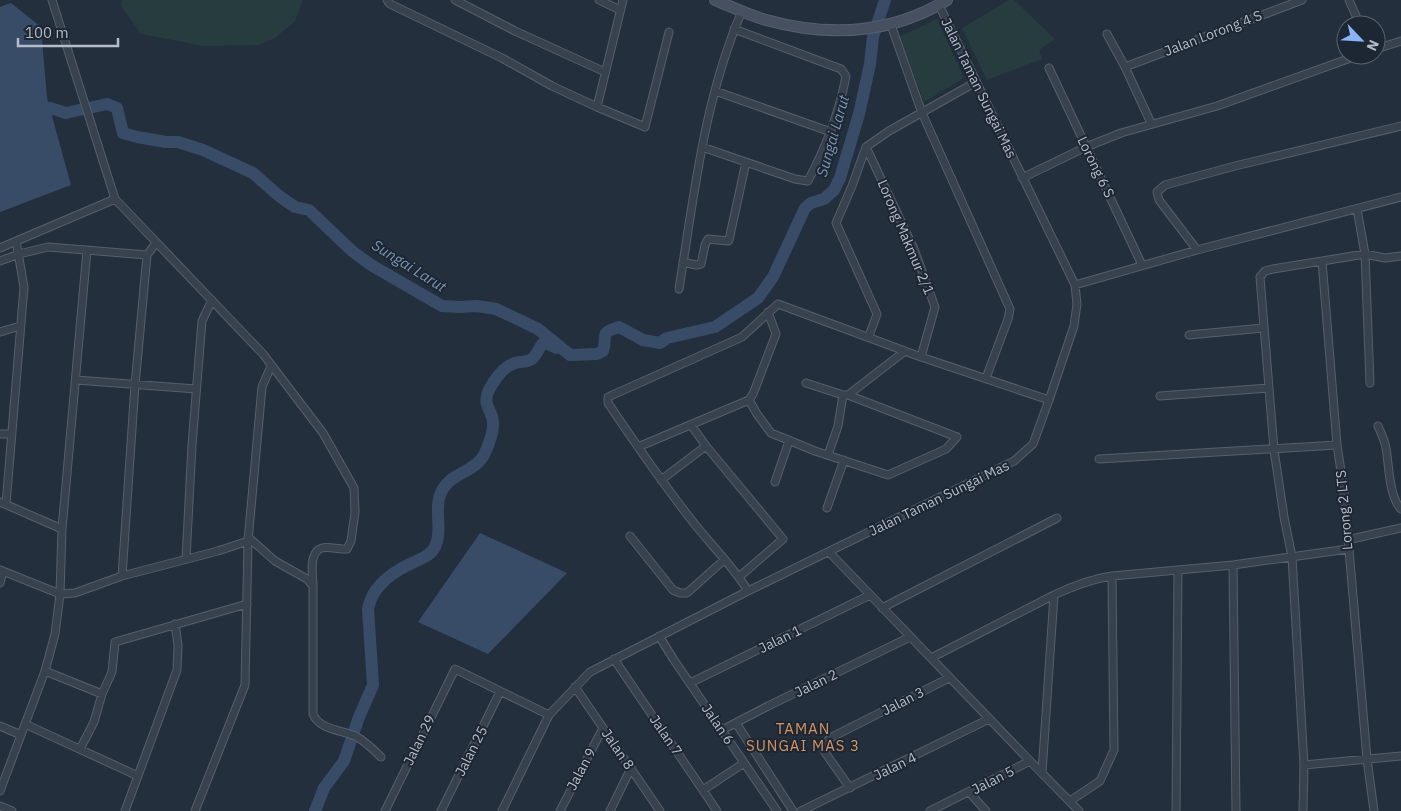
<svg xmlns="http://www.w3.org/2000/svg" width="1401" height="811" viewBox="0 0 1401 811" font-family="'IBM Plex Sans',sans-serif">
	<rect width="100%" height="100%" fill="#242f3e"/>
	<path fill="#263c3f" d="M 122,0 L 303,0 L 295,21 L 275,38 L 259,45 L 204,46 L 141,34 L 121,6 Z
		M 1009,0 L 1014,0 L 1055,39 L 1039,50 L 1042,59 L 987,80 L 962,28 Z
		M 937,19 L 964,78 L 924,102 L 899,37 Z"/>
	<path fill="#394c67" d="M 11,3 L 41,27 L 47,98 L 71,185 L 0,212 L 0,7 Z
		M 480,533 L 567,573 L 488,654 L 418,622 Z"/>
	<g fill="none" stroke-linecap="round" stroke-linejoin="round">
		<path stroke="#394c67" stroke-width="12" d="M 50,108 L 66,113 L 107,104 L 117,108 L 123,133 L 137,137 L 166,142 L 178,142 L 203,150 L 253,173 L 279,196 L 295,207 L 309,210 L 352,251 L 371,265 L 442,306 L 459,307 L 477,306 L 496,309 L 538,329 L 570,355 L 597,354 L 603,351 C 608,336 598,333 619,327 L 643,340 L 660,343 L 667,338 L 715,327 L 758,298 L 773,277 L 805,208 L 811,203 L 824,199 L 834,190 L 840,178 L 859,114 L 870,64 L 873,37 L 885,0
			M 315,811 L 324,788 L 344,761 L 359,717 L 373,685 L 368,609 C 372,587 391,573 410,564 C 419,559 430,557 435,547 C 443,529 434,512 440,495 C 448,473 471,474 482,458 C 486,453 493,433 493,426 C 495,408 477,407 493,383 C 498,375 505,366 515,363 C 521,361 528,363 533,358 C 538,353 539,347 544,342 L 556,348"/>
		<defs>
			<path id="street" d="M 52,0 L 115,199 L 263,354 L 323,433 L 354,488 L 355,512 L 351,541 L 347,549 C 339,550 329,546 322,548 C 308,552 313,576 313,586
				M 387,0 L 390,4 L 502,58 L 552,86 L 597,107
				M 455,0 L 515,31 L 605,72
				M 599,0 L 620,10
				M 623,0 L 597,107 L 645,127 L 669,32
				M 1349,0 L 1360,25
				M 891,25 L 922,113 L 1010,309 L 1008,319 L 986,378
				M 1107,34 L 1125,67 L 1151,123
				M 1376,49 L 1401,41
				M 1125,67 L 1302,0
				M 1049,68 L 1142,265
				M 715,91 L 831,132
				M 702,147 L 795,179 L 808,181 C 826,147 839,113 846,76 L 841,69 L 734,29
				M 866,147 L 914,249 L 935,307 L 921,357
				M 1022,178 L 1086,147 L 1121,133 L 1217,106 L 1359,55
				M 1357,209 L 1365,254 L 1370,383
				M 0,248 L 115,199
				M 1197,250 L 1159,200 L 1157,192 L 1165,185 L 1235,166 L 1401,126
				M 0,261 L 19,254 L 48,247 L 147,255
				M 1322,261 L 1337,445 L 1344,491 L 1367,759 L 1374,811
				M 683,262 L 696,265 L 701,264 L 705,245 L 708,239 L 728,241 L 729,240 L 746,162
				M 1075,285 L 1197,250 L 1401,197
				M 679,289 C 694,196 704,99 742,11
				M 0,332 L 20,326
				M 1189,335 L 1263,328
				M 869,336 L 877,314 L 836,223 L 852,186 L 866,147 L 889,131 L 976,82
				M 76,380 L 196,389
				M 806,383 L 843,395 L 848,395 L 905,351
				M 1160,396 L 1269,388
				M 749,400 L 757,414 L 771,433 L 815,451 L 888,475 L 946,449 L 957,437 L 848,395
				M 691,425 L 706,446 L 783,539 L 739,577
				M 1378,426 C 1381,433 1385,441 1386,448 C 1389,465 1389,497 1401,509
				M 0,434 L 12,434
				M 638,447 L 749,400 L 753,394 L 776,334 L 768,312
				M 828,455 L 838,426 L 843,395
				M 1099,459 L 1337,445
				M 661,480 L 706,446
				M 775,482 L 789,441
				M 0,502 L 62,529
				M 6,504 L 24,287 L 16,241
				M 827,508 L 844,460
				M 630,536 L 673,590 L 680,593 L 687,593 L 724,560
				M 248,537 L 275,561 L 307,579 L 313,586 L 313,714 C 319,730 343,730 357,737 C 366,742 374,750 381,757
				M 1347,540 L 1401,528
				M 829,552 L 1030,761 L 1079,811
				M 186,559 L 192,445 L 202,321 L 212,300
				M 1233,565 L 1236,811
				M 0,570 L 60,594 L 75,593 L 122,576 L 218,551 L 248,541
				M 122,576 L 135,385 L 147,255 L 156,243
				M 0,583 L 3,571
				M 748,591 C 733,566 711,545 693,522 C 663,484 635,443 608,403 L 608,397 L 742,337 L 778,304 L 921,357 L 1049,400
				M 1054,595 C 1073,586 1091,579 1112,576 L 1233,565 L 1348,549
				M 882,608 L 1057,518
				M 659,636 L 674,660 L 777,811
				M 931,658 L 1054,595 L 1042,773
				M 614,659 L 717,811
				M 45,671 L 102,694
				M 690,683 L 870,595
				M 575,687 L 660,811
				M 736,723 L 793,811
				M 25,724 L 138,776
				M 0,726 L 21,735 L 0,791
				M 722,730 L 768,706 L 910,637
				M 21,735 L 45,671 L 55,634 L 60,594 L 62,529 L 87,250
				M 80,749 L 94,722 L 102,694 L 112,672 L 115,642 L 247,604
				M 1304,765 L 1401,756
				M 850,788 L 824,751 L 825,744 L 830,738 L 949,678
				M 703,790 L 744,763
				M 969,792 L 986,811
				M 1070,801 L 1100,781 L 1114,750 L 1112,576
				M 0,806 L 12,811
				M 125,811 L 177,670 L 178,645 L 175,624
				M 195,811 L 245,685 L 248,541 L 262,387 L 271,366
				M 385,811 L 455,669 L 549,715
				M 441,811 L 500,692
				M 502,811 L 549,715 L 590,672 L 748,591 L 1014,461 L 1033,444 L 1049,400 L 1074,326 L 1077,304 L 1075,285 L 939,5
				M 560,811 L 603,728
				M 610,811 L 631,768
				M 801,811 L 989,719
				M 930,811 L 1030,761
				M 1176,811 L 1178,570
				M 1303,811 L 1304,765 L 1292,557 L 1284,517 L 1274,450 L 1260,277 L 1265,271 L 1273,269 L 1365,254 L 1385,258 L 1401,256"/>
			<path id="secondary" d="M 715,0 C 732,7 748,15 766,20 C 828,37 891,34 947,0"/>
		</defs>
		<use href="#street" stroke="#565f6c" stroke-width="9"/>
		<use href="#secondary" stroke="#565f6c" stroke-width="12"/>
		<use href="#street" stroke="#38414e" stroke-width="7"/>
		<use href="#secondary" stroke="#465061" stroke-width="10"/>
	</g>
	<g text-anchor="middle" stroke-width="4" stroke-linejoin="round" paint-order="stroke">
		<g font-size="14" fill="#b4bcc9" stroke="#1d2633">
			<text transform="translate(1213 33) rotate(-21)" y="5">Jalan Lorong 4 S</text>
			<text transform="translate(979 88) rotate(64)" y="5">Jalan Taman Sungai Mas</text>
			<text transform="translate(1096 167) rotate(64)" y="5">Lorong 6 S</text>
			<text transform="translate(906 237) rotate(67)" y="5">Lorong Makmur 2/1</text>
			<text transform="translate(939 498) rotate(-26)" y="5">Jalan Taman Sungai Mas</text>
			<text transform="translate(1344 510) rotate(-95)" y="5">Lorong 2 LTS</text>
			<text transform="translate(780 639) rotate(-26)" y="5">Jalan 1</text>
			<text transform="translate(816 683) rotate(-26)" y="5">Jalan 2</text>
			<text transform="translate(903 701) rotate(-27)" y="5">Jalan 3</text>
			<text transform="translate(718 724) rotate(56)" y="5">Jalan 6</text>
			<text transform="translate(666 735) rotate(56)" y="5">Jalan 7</text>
			<text transform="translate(419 740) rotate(-64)" y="5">Jalan 29</text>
			<text transform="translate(618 749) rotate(56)" y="5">Jalan 8</text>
			<text transform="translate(471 751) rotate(-63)" y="5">Jalan 25</text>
			<text transform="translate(895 766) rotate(-26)" y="5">Jalan 4</text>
			<text transform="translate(581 769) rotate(-62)" y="5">Jalan 9</text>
			<text transform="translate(993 780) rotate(-27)" y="5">Jalan 5</text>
		</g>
		<g font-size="15" font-style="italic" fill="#7c92b1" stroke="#1d2633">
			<text transform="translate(833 136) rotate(-74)" y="5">Sungai Larut</text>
			<text transform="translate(409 266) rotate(32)" y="5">Sungai Larut</text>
		</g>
		<g font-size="15" letter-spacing="1" fill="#d59563" stroke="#1d2633">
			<text x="803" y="734">TAMAN<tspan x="803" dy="17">SUNGAI MAS 3</tspan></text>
		</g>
	</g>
	<g transform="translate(1361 40) rotate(115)"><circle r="24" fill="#1d2633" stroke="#59626f"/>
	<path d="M0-4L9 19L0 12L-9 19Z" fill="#8ab4f8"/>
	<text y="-8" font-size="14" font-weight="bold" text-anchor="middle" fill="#b4bcc9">N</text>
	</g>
	<path d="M18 38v8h100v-8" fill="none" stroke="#b4bcc9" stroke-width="2.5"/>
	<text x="25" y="38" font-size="15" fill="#b4bcc9" stroke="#1d2633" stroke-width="4" paint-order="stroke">100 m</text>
</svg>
